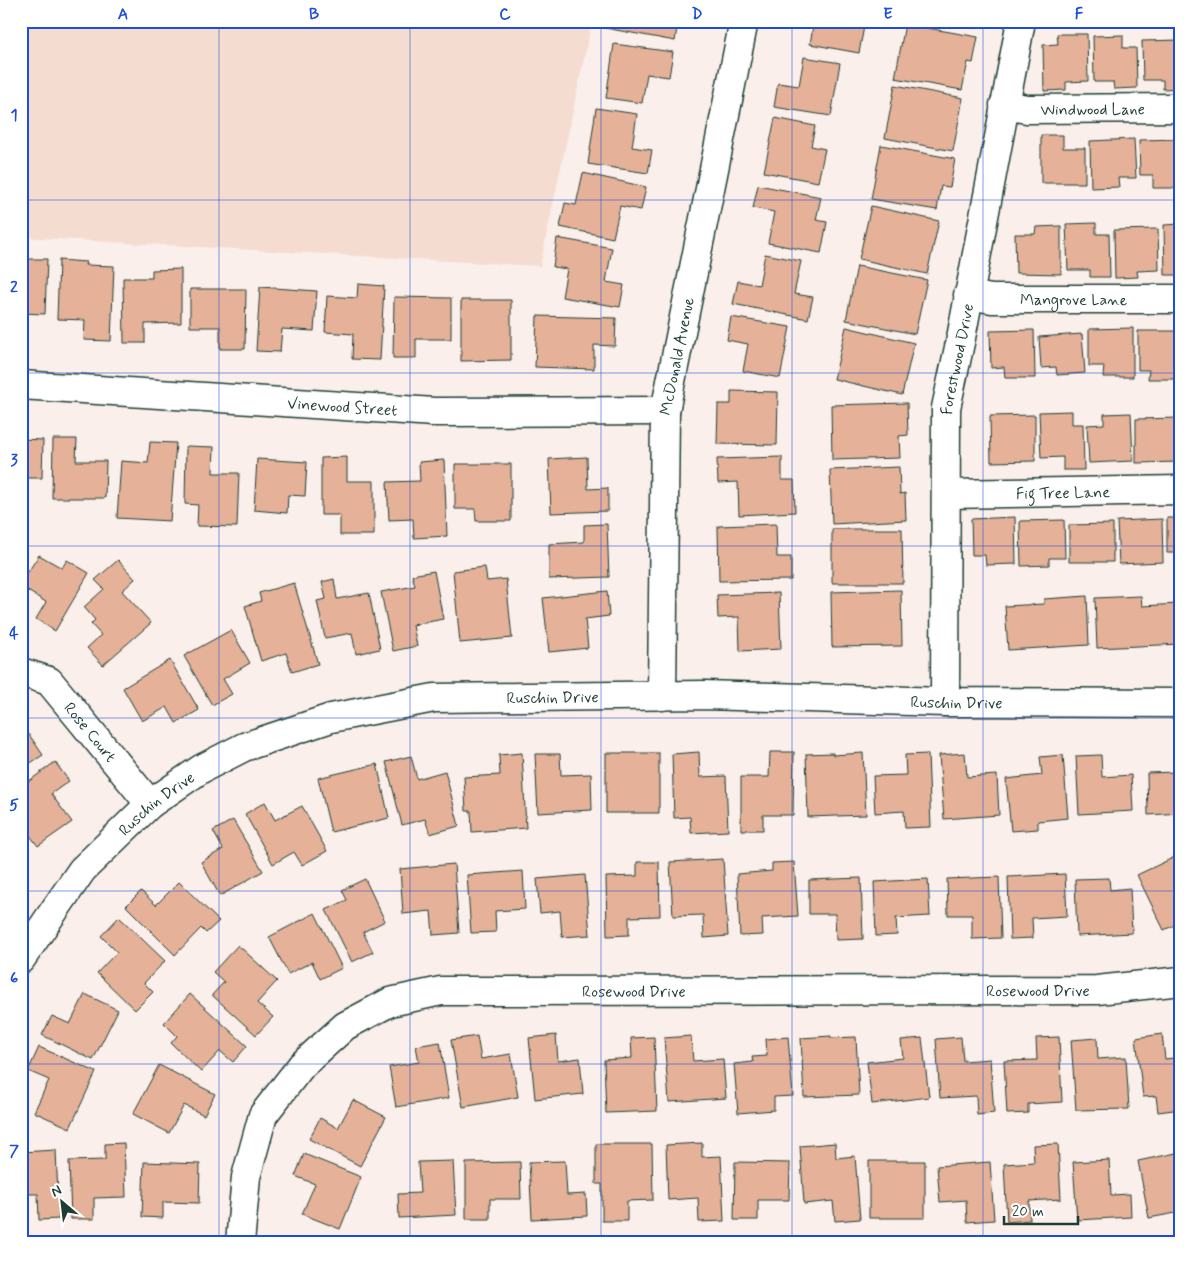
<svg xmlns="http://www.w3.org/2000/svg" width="1202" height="1264" viewBox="0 0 1202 1264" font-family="Mynerve,sans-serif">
	<rect width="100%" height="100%" fill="#faefea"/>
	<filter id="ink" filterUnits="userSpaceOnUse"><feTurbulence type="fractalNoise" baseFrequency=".02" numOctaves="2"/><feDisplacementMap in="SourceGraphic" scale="10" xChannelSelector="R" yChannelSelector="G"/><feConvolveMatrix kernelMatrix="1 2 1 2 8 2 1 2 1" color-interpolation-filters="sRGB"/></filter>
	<g filter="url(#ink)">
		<path fill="#f4dcd1" d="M 21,21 L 592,21 L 540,266 L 21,237 Z"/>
		<path fill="#e5b198" stroke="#1f3d34" d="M 601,21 L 678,21 L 675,41 L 600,27 Z
			M 814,21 L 865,21 L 859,53 L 810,44 Z
			M 929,21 L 978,21 L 977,28 Z
			M 905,24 L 978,37 L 973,63 L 968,62 L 962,90 L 895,78 Z
			M 1057,34 L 1087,34 L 1088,81 L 1066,82 L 1066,90 L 1044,91 L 1043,45 L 1058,44 Z
			M 1123,35 L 1123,48 L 1136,48 L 1137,88 L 1114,89 L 1113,82 L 1094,82 L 1093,36 Z
			M 1181,40 L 1181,88 L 1163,89 L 1163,80 L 1143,80 L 1142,41 Z
			M 614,44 L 673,52 L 669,77 L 647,74 L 642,103 L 606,98 Z
			M 804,57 L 840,63 L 831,116 L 774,107 L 778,83 L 799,86 Z
			M 895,85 L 963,98 L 953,151 L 885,138 Z
			M 596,108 L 637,114 L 632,147 L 652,150 L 648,173 L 588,164 Z
			M 775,118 L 815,126 L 811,146 L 825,149 L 818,182 L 764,172 Z
			M 1041,135 L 1063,135 L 1063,148 L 1085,148 L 1085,183 L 1041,183 Z
			M 1134,139 L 1136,178 L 1118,178 L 1119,187 L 1091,188 L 1090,141 Z
			M 1181,139 L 1181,188 L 1153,188 L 1153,175 L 1140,175 L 1139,140 Z
			M 881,145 L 955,159 L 950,187 L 941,186 L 937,210 L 871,199 Z
			M 583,173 L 646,187 L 641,210 L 620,206 L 613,238 L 560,227 L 565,203 L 576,205 Z
			M 758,185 L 821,197 L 816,220 L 827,222 L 821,253 L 768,243 L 774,212 L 753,208 Z
			M 871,206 L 939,221 L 927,274 L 859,259 Z
			M 1096,223 L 1096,234 L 1109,234 L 1110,277 L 1090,277 L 1090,270 L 1068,270 L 1066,224 Z
			M 1181,224 L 1181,275 L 1165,275 L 1164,225 Z
			M 1061,226 L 1061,274 L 1016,273 L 1015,234 L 1035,234 L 1036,227 Z
			M 1158,229 L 1159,270 L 1137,271 L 1138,277 L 1115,278 L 1114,230 Z
			M 557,238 L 612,248 L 606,282 L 624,285 L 620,307 L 562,297 L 567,269 L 553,267 Z
			M 765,254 L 801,261 L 794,294 L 813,297 L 808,319 L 733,304 L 738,281 L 759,285 Z
			M 21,259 L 47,259 L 45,314 L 21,313 Z
			M 59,260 L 86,262 L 85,265 L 114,266 L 111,341 L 84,340 L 85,320 L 57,319 Z
			M 857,266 L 927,280 L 915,334 L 846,320 Z
			M 181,269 L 181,323 L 145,324 L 145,343 L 124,343 L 123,278 L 152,278 L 152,270 Z
			M 358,284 L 384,286 L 380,360 L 352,359 L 353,334 L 325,332 L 327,296 L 357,298 Z
			M 260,287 L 317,291 L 314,331 L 282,329 L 280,352 L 256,351 Z
			M 190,289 L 246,289 L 245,349 L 220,349 L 220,327 L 190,327 Z
			M 394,297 L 451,298 L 451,339 L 416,339 L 416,358 L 393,358 Z
			M 461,300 L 511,300 L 511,360 L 461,361 Z
			M 537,316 L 616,318 L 615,346 L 594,345 L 594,369 L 535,367 Z
			M 731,317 L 790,327 L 780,378 L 743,371 L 748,344 L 727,340 Z
			M 846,327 L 914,343 L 902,395 L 834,379 Z
			M 1133,328 L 1133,377 L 1103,377 L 1104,366 L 1089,366 L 1089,329 Z
			M 1034,330 L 1035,378 L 1005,378 L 1004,367 L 991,368 L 990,331 Z
			M 1138,331 L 1181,331 L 1181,379 L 1148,379 L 1149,370 L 1138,370 Z
			M 1082,334 L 1085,373 L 1057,375 L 1056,367 L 1041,368 L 1039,337 Z
			M 731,391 L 778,392 L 777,445 L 717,444 L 718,404 L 731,404 Z
			M 907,403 L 908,435 L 899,436 L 900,458 L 832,460 L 831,405 Z
			M 1072,411 L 1072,424 L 1083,424 L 1084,470 L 1063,470 L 1063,457 L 1041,458 L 1039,412 Z
			M 1131,413 L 1133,461 L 1089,463 L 1087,425 L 1104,424 L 1104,414 Z
			M 1035,415 L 1035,461 L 991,462 L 990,416 Z
			M 1180,418 L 1181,462 L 1136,463 L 1136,419 Z
			M 21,439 L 43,440 L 42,478 L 21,478 Z
			M 53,439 L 77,439 L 76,461 L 106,461 L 105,498 L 52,498 Z
			M 150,442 L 176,443 L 170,521 L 117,518 L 121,461 L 148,463 Z
			M 186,446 L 214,447 L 213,473 L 239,473 L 237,527 L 197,526 L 198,505 L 185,504 Z
			M 347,457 L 347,481 L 374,481 L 374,535 L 340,535 L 340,515 L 321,515 L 321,458 Z
			M 587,457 L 588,489 L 608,488 L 608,511 L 551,513 L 549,459 Z
			M 782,457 L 782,480 L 794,480 L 795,512 L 739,515 L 738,482 L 718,483 L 717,459 Z
			M 257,459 L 307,462 L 305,496 L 288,495 L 287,513 L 254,510 Z
			M 444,460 L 447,536 L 414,538 L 413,519 L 389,520 L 387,482 L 420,481 L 419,462 Z
			M 455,464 L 511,464 L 511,521 L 476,521 L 475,509 L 455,509 Z
			M 899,467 L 900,494 L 905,493 L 906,520 L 832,524 L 830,470 Z
			M 1015,517 L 1016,564 L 986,565 L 985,555 L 972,555 L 971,519 Z
			M 1167,518 L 1181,518 L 1181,566 L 1178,566 L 1178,553 L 1167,553 Z
			M 1162,519 L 1163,562 L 1119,564 L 1117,521 Z
			M 1064,520 L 1065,558 L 1049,558 L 1049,565 L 1021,566 L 1020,521 Z
			M 607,524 L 609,577 L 549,579 L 549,544 L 584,542 L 584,525 Z
			M 776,524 L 777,557 L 791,557 L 791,580 L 719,581 L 718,526 Z
			M 1113,524 L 1113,562 L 1069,562 L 1069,525 Z
			M 832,529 L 902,529 L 903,583 L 832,583 Z
			M 39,555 L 62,568 L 67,560 L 89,573 L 55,631 L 36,619 L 46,602 L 21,587 L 21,583 Z
			M 118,560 L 135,579 L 122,591 L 151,623 L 103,665 L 87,648 L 101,635 L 91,624 L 95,620 L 84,607 L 104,589 L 95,580 Z
			M 485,567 L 487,581 L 506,579 L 512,638 L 460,643 L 453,571 Z
			M 434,571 L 443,619 L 413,625 L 417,646 L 393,651 L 381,592 L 415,586 L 412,575 Z
			M 334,579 L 337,599 L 369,593 L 380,649 L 356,654 L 352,633 L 325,638 L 317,601 L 326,599 L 322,582 Z
			M 294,583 L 318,664 L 292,672 L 286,653 L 261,661 L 245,606 L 261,601 L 259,593 Z
			M 901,590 L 902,646 L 832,647 L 831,592 Z
			M 607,591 L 609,616 L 585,619 L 588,648 L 549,652 L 543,598 Z
			M 779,593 L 781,649 L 740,651 L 739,617 L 718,618 L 717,595 Z
			M 1087,596 L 1089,645 L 1008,650 L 1005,606 L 1044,604 L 1044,599 Z
			M 1141,596 L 1142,606 L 1178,604 L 1180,644 L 1097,648 L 1095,598 Z
			M 231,630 L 250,663 L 223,679 L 232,694 L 212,705 L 184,656 Z
			M 170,660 L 199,710 L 176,723 L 167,707 L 142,721 L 123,688 Z
			M 21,723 L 43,755 L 21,769 Z
			M 699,752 L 700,777 L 726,776 L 728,831 L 691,833 L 690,817 L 674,818 L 672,754 Z
			M 770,752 L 794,752 L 793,815 L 763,815 L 763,830 L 741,830 L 741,777 L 769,777 Z
			M 522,753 L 526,828 L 472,832 L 471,811 L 466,811 L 464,777 L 500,775 L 499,755 Z
			M 606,753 L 659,753 L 659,813 L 606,813 Z
			M 833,753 L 833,755 L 863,753 L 866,815 L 808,817 L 806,754 Z
			M 965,753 L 967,777 L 997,775 L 999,815 L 944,819 L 939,755 Z
			M 535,754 L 560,754 L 561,775 L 591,774 L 592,810 L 538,813 Z
			M 928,754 L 931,827 L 905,828 L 904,811 L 875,813 L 873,776 L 906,775 L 905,755 Z
			M 1063,755 L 1068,818 L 1038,821 L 1038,829 L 1011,831 L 1006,779 L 1042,775 L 1040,757 Z
			M 1101,755 L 1102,777 L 1131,775 L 1133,811 L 1079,814 L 1076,756 Z
			M 411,756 L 417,779 L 445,771 L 459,826 L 430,834 L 425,819 L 402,825 L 386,762 Z
			M 1177,756 L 1181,756 L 1181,813 L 1148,815 L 1147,773 L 1177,772 Z
			M 55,762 L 69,781 L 51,794 L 72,822 L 38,846 L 21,824 L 21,787 Z
			M 377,764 L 389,818 L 331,832 L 318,778 Z
			M 265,802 L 275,820 L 302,806 L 327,851 L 302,865 L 294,852 L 273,864 L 245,814 Z
			M 233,820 L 263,871 L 220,896 L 201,862 L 223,849 L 213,831 Z
			M 1181,854 L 1181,922 L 1164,930 L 1137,875 Z
			M 723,859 L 728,936 L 704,938 L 703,915 L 673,916 L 670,862 Z
			M 637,862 L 659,862 L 660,916 L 629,917 L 629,935 L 607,936 L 606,877 L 637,876 Z
			M 794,862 L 798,916 L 762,918 L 763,935 L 740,936 L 737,874 L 772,871 L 772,863 Z
			M 454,864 L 459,933 L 433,935 L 431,911 L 403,914 L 400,869 Z
			M 523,871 L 525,909 L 495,911 L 496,932 L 471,933 L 467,875 Z
			M 1065,874 L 1067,916 L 1032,918 L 1033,938 L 1010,939 L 1008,877 Z
			M 585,875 L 590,935 L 562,937 L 560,911 L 540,913 L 537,879 Z
			M 999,877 L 1001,938 L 972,939 L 972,915 L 948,915 L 947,879 Z
			M 861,878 L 863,939 L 836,940 L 835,914 L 809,914 L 809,880 Z
			M 1109,878 L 1110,890 L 1130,888 L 1132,933 L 1077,936 L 1075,879 Z
			M 365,879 L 385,921 L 363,932 L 373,952 L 352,962 L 326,910 L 347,900 L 342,890 Z
			M 928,879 L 930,916 L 896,918 L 897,935 L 876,936 L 874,882 Z
			M 179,882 L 219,921 L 206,933 L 201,928 L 175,955 L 126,906 L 141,891 L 156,905 Z
			M 315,913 L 342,968 L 320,979 L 312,962 L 288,974 L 269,937 Z
			M 119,917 L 165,961 L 144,983 L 153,992 L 135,1010 L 97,973 L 117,952 L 101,936 Z
			M 238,945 L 277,981 L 257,1003 L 273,1017 L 256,1035 L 212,995 L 224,982 L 213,972 Z
			M 85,994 L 118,1010 L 93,1060 L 42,1035 L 52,1016 L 70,1024 Z
			M 190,994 L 247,1046 L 233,1062 L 220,1051 L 201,1072 L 171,1043 L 177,1036 L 164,1023 Z
			M 1162,1034 L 1165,1059 L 1181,1057 L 1181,1109 L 1158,1112 L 1156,1096 L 1143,1097 L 1136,1038 Z
			M 556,1035 L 558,1061 L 580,1058 L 583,1094 L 535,1099 L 529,1038 Z
			M 477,1036 L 481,1059 L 511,1054 L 518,1097 L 463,1107 L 451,1040 Z
			M 691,1036 L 693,1061 L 723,1059 L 726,1098 L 669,1102 L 664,1038 Z
			M 831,1036 L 831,1038 L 856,1037 L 859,1095 L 804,1097 L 801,1038 Z
			M 654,1037 L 657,1111 L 606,1113 L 604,1060 L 632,1058 L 631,1038 Z
			M 788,1037 L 793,1096 L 774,1097 L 774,1110 L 738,1113 L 734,1064 L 753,1062 L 752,1057 L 767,1056 L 766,1039 Z
			M 961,1037 L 963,1061 L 990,1059 L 994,1113 L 977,1115 L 976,1096 L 940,1098 L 936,1039 Z
			M 1059,1037 L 1062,1102 L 1028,1104 L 1028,1113 L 1007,1114 L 1004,1061 L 1037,1060 L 1036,1038 Z
			M 922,1038 L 929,1097 L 872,1104 L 867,1062 L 903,1058 L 901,1040 Z
			M 1097,1038 L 1098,1059 L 1126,1057 L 1129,1109 L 1076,1110 L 1071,1040 Z
			M 440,1042 L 449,1098 L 396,1107 L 389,1067 L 419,1062 L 416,1046 Z
			M 39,1047 L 96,1072 L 70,1128 L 34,1112 L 49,1080 L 28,1071 Z
			M 159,1065 L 215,1094 L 204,1115 L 184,1105 L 169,1133 L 133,1114 Z
			M 353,1100 L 386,1117 L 360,1166 L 309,1139 L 320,1118 L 338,1128 Z
			M 124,1143 L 126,1197 L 94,1198 L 94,1219 L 71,1219 L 69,1161 L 105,1160 L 105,1144 Z
			M 702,1143 L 702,1157 L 721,1156 L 724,1221 L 699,1222 L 698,1198 L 668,1200 L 666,1145 Z
			M 835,1143 L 836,1158 L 855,1156 L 860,1219 L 835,1221 L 833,1201 L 804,1204 L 800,1146 Z
			M 596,1144 L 652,1144 L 653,1200 L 627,1201 L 627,1221 L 602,1221 L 602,1184 L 596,1184 Z
			M 1058,1144 L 1061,1199 L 1029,1201 L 1030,1220 L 1007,1222 L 1004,1164 L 1034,1162 L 1033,1145 Z
			M 56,1150 L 59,1219 L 39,1220 L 38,1194 L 21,1194 L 21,1152 Z
			M 1181,1152 L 1181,1212 L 1149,1218 L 1138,1161 Z
			M 304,1154 L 361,1177 L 340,1229 L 302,1214 L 315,1184 L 295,1176 Z
			M 1109,1160 L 1111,1195 L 1130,1194 L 1131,1217 L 1077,1220 L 1073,1162 Z
			M 453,1161 L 456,1215 L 399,1218 L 398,1194 L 420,1193 L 418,1162 Z
			M 565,1161 L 567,1195 L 586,1194 L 587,1216 L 532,1219 L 529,1162 Z
			M 869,1161 L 925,1161 L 925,1218 L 869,1218 Z
			M 144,1162 L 200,1164 L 199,1203 L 163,1202 L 163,1218 L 142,1217 Z
			M 520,1162 L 521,1199 L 490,1199 L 490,1219 L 466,1219 L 466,1163 Z
			M 735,1162 L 790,1163 L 789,1200 L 758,1200 L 758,1220 L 734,1220 Z
			M 990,1162 L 994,1220 L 967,1222 L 966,1200 L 940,1202 L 937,1166 Z"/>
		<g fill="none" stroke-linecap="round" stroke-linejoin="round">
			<defs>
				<g id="street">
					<path id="s1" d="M 1004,105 L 1027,109 L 1181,108"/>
					<path id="s2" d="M 968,295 L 992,299 L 1181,299"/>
					<path id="s3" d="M 21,385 L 434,412 L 665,411"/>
					<path id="s4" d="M 947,494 L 1181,490"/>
					<path id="s5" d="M 21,672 L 49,681 L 150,804"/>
					<path id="s6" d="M 662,696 L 665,411 L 744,21"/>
					<path id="s7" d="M 945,702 L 946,408 L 961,338 L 1021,21"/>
					<path id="s8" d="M 21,959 L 82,870 L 150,804 L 201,769 L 244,747 L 331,718 L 434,698 L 704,695 L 945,702 L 1181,703"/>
					<path id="s9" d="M 240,1243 L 246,1177 L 263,1115 L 302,1065 L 345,1026 L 390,1002 L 441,991 L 1097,990 L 1181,981"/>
				</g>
			</defs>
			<use href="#street" stroke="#1f3d34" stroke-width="31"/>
			<use href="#street" stroke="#fff" stroke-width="28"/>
		</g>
	</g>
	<path fill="none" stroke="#1d4ed8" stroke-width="1" stroke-opacity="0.55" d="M 219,21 L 219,1243M 410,21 L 410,1243M 601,21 L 601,1243M 792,21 L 792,1243M 983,21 L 983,1243M 21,200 L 1181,200M 21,373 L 1181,373M 21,546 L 1181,546M 21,718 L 1181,718M 21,891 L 1181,891M 21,1064 L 1181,1064"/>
	<g text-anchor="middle" stroke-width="4" stroke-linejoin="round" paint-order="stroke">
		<g font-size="16" fill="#1f3d34" stroke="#fff">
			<text dy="6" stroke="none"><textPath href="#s1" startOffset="89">Windwood Lane</textPath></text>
			<text dy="6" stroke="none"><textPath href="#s2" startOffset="106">Mangrove Lane</textPath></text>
			<text dy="6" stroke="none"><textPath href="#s6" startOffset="341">McDonald Avenue</textPath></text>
			<text dy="6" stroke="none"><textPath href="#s7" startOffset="344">Forestwood Drive</textPath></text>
			<text dy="6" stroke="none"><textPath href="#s3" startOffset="322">Vinewood Street</textPath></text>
			<text dy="6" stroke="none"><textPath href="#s4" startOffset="116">Fig Tree Lane</textPath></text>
			<text dy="6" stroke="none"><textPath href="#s8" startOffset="628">Ruschin Drive</textPath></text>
			<text dy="6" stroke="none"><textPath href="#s8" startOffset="1032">Ruschin Drive</textPath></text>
			<text dy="6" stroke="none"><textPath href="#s5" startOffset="95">Rose Court</textPath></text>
			<text dy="6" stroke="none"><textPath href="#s8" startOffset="208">Ruschin Drive</textPath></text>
			<text dy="6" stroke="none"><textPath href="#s9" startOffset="952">Rosewood Drive</textPath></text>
			<text dy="6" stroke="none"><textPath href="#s9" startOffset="548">Rosewood Drive</textPath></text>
		</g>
	</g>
	<rect width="1202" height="1264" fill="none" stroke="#fff" stroke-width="55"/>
	<g transform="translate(62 1202) rotate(332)" stroke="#ffffff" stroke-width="4" paint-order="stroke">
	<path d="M0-4L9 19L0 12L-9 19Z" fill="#1f3d34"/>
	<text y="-8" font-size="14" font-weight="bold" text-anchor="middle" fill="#1f3d34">N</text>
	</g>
	<path d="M1004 1216v8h74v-8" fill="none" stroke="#1f3d34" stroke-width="2.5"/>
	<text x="1012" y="1216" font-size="15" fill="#1f3d34" stroke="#ffffff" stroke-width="4" paint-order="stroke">20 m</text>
	<rect x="28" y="28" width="1146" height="1208" fill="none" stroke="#1d4ed8" stroke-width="2"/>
	<g font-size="16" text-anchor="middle" font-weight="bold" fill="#1d4ed8">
		<text x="123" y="19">A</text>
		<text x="314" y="19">B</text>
		<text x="505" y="19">C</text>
		<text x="697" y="19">D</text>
		<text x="888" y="19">E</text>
		<text x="1079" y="19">F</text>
		<text x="14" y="120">1</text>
		<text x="14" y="292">2</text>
		<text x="14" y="465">3</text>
		<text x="14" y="638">4</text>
		<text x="14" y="810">5</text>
		<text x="14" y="983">6</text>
		<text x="14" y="1156">7</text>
	</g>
</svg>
